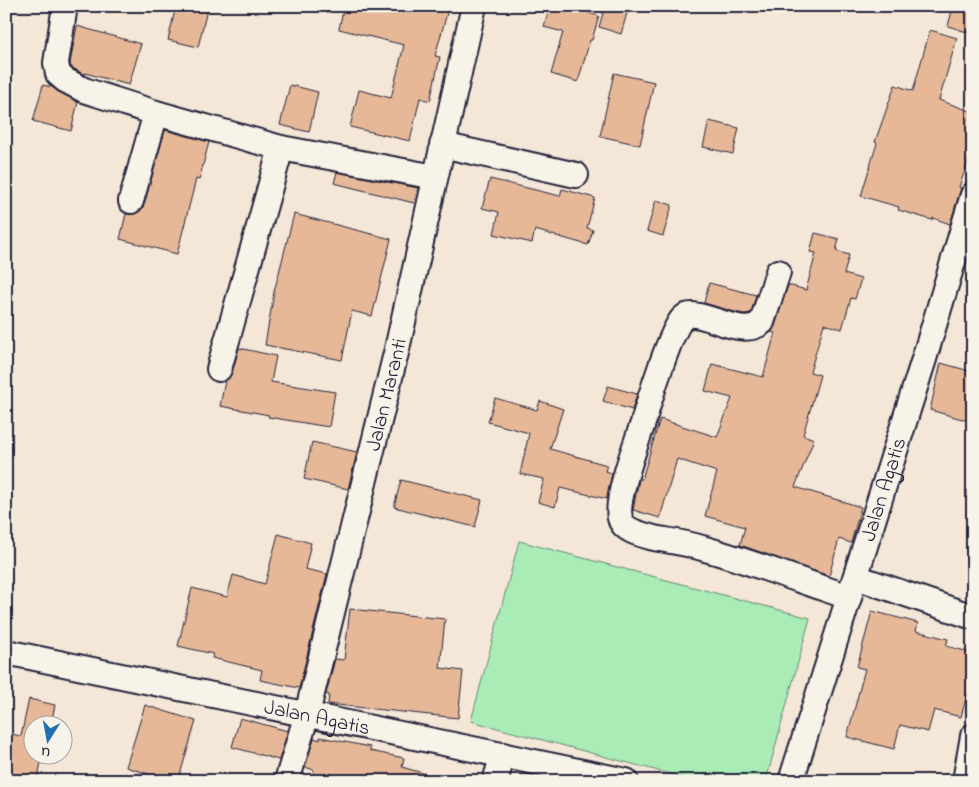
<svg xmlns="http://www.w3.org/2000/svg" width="979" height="787" viewBox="0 0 979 787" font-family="'Indie Flower',sans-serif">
	<rect width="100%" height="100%" fill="#f4e7d8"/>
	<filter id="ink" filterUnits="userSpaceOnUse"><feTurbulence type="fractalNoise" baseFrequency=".02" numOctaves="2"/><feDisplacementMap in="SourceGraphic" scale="10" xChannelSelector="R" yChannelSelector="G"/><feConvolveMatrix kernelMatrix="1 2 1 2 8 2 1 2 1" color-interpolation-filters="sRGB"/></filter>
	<g filter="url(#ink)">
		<path fill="#a9ecb6" stroke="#668778" d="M 519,541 L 810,618 L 766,781 L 696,781 L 471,721 Z"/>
		<path fill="#e7b897" stroke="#22223b" d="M 176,6 L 208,6 L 198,47 L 168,40 Z
			M 344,6 L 379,14 L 380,6 L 449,6 L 435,56 L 440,57 L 430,101 L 420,98 L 410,141 L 350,127 L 359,90 L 391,98 L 404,45 L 339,29 Z
			M 550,6 L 564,6 L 599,16 L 592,40 L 590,40 L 578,82 L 551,74 L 563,32 L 544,27 Z
			M 605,6 L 629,6 L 621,34 L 599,27 Z
			M 953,7 L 973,13 L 973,34 L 948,26 Z
			M 77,26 L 141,44 L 129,85 L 85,73 L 85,75 L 71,67 L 70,63 Z
			M 930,30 L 957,38 L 939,100 L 973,112 L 973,148 L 959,187 L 961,188 L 950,224 L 933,218 L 932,220 L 898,210 L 899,207 L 861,196 L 877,143 L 875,142 L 895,85 L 913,91 Z
			M 614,73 L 654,82 L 640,145 L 600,136 Z
			M 43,85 L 52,87 L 78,102 L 71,131 L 33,121 Z
			M 290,85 L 318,92 L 309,132 L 280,125 Z
			M 709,121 L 739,128 L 733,154 L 703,147 Z
			M 165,130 L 209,142 L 199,180 L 196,179 L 177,254 L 120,239 L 126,214 L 135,214 L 140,211 L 144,205 Z
			M 337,172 L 418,188 L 414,203 L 334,183 Z
			M 490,179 L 560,196 L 562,189 L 595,198 L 587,228 L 593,230 L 588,245 L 535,230 L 532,243 L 494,234 L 499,212 L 482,208 Z
			M 656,200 L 672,205 L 663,236 L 647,231 Z
			M 294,214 L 391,239 L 372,316 L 352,311 L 342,360 L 265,345 L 274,292 Z
			M 815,233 L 839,239 L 836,251 L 849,255 L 844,274 L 861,279 L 855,299 L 851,298 L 842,329 L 824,324 L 810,372 L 820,375 L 803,435 L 814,439 L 795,487 L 861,507 L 851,543 L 839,539 L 829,576 L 740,545 L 745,527 L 705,516 L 717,472 L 677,459 L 660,518 L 633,510 L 639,479 L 642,479 L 660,419 L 717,437 L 732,398 L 705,391 L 712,364 L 763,377 L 775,333 L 770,332 L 775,326 L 788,285 L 806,290 L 816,253 L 810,252 Z
			M 709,283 L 756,295 L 751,313 L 744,314 L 735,312 L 704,303 Z
			M 239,348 L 276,356 L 271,382 L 335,392 L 329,427 L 268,417 L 269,415 L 220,406 L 225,381 L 232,373 Z
			M 941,363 L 973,372 L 973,408 L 969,421 L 930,410 Z
			M 608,386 L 637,394 L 632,410 L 603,401 Z
			M 495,398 L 537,410 L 540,401 L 563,409 L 550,449 L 607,465 L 605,471 L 612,473 L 607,499 L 560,488 L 555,507 L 538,502 L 544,479 L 520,474 L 529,433 L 488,422 Z
			M 312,442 L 357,452 L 348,489 L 304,479 Z
			M 401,480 L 482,500 L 475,527 L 394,507 Z
			M 278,534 L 311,543 L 305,569 L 327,574 L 299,688 L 260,680 L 262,670 L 212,658 L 213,654 L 178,646 L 192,588 L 227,597 L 233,575 L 265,584 Z
			M 350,609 L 445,619 L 440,668 L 463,671 L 458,718 L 328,704 L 329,695 L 326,694 L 335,659 L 344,660 Z
			M 872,611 L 918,623 L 916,631 L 948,639 L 946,646 L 973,653 L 973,697 L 967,695 L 961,717 L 934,710 L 928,732 L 900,725 L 894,749 L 847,737 L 865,669 L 857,667 Z
			M 29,699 L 55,705 L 51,724 L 32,724 L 32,754 L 43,754 L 37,781 L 6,781 L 6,733 L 21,736 Z
			M 145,705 L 196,721 L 178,781 L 171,781 L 126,767 Z
			M 240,718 L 288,731 L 279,760 L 232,747 Z
			M 320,737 L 370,747 L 370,751 L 404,758 L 402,767 L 433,776 L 433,781 L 311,781 L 314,770 L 305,767 L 314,738 L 320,740 Z"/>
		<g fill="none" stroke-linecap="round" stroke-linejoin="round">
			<defs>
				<g id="minor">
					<path d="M 65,6 L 56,63 L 58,74 L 65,80 L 84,90 L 156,113 L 281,148 L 435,177"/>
					<path d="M 442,145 L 576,175"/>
					<path d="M 131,201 L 156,113"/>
					<path d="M 778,272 L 762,322 C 741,341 698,305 683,318 C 671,329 648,404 643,423 C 636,444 615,499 620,518 C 623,531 643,535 654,538 C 670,541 687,543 702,548 C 752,562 800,581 849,597"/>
					<path d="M 219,369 L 281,148"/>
					<path d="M 856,577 L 973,617"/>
					<path id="s1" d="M 6,652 L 626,781"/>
					<path id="s2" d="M 287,781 L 307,714 L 397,349 L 474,6"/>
					<path d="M 495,781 L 503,755"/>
					<path id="s3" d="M 791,781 L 924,359 L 973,195"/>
					<path d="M 965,781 L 973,736"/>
				</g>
			</defs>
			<use href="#minor" stroke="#22223b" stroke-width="28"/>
			<use href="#minor" stroke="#f7f3e8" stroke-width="24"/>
		</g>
	</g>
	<g text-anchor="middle" stroke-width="5" stroke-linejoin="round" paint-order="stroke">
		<g font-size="21" fill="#22223b" stroke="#f7f3e8">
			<text dy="7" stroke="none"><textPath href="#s2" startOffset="399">Jalan Maranti</textPath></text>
			<text dy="7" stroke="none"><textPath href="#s3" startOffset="306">Jalan Agatis</textPath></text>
			<text dy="7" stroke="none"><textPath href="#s1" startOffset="318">Jalan Agatis</textPath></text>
		</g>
	</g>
	<rect width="979" height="787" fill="none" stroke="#f7f3e8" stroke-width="25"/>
	<rect x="12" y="12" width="954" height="762" fill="none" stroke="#22223b" stroke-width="2" filter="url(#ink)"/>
	<g transform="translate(48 740) rotate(191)"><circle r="24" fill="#f7f3e8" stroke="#a29fa3"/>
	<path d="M0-4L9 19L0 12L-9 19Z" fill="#1f6fb2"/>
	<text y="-8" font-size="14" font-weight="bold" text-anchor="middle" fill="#22223b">U</text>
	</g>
</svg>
